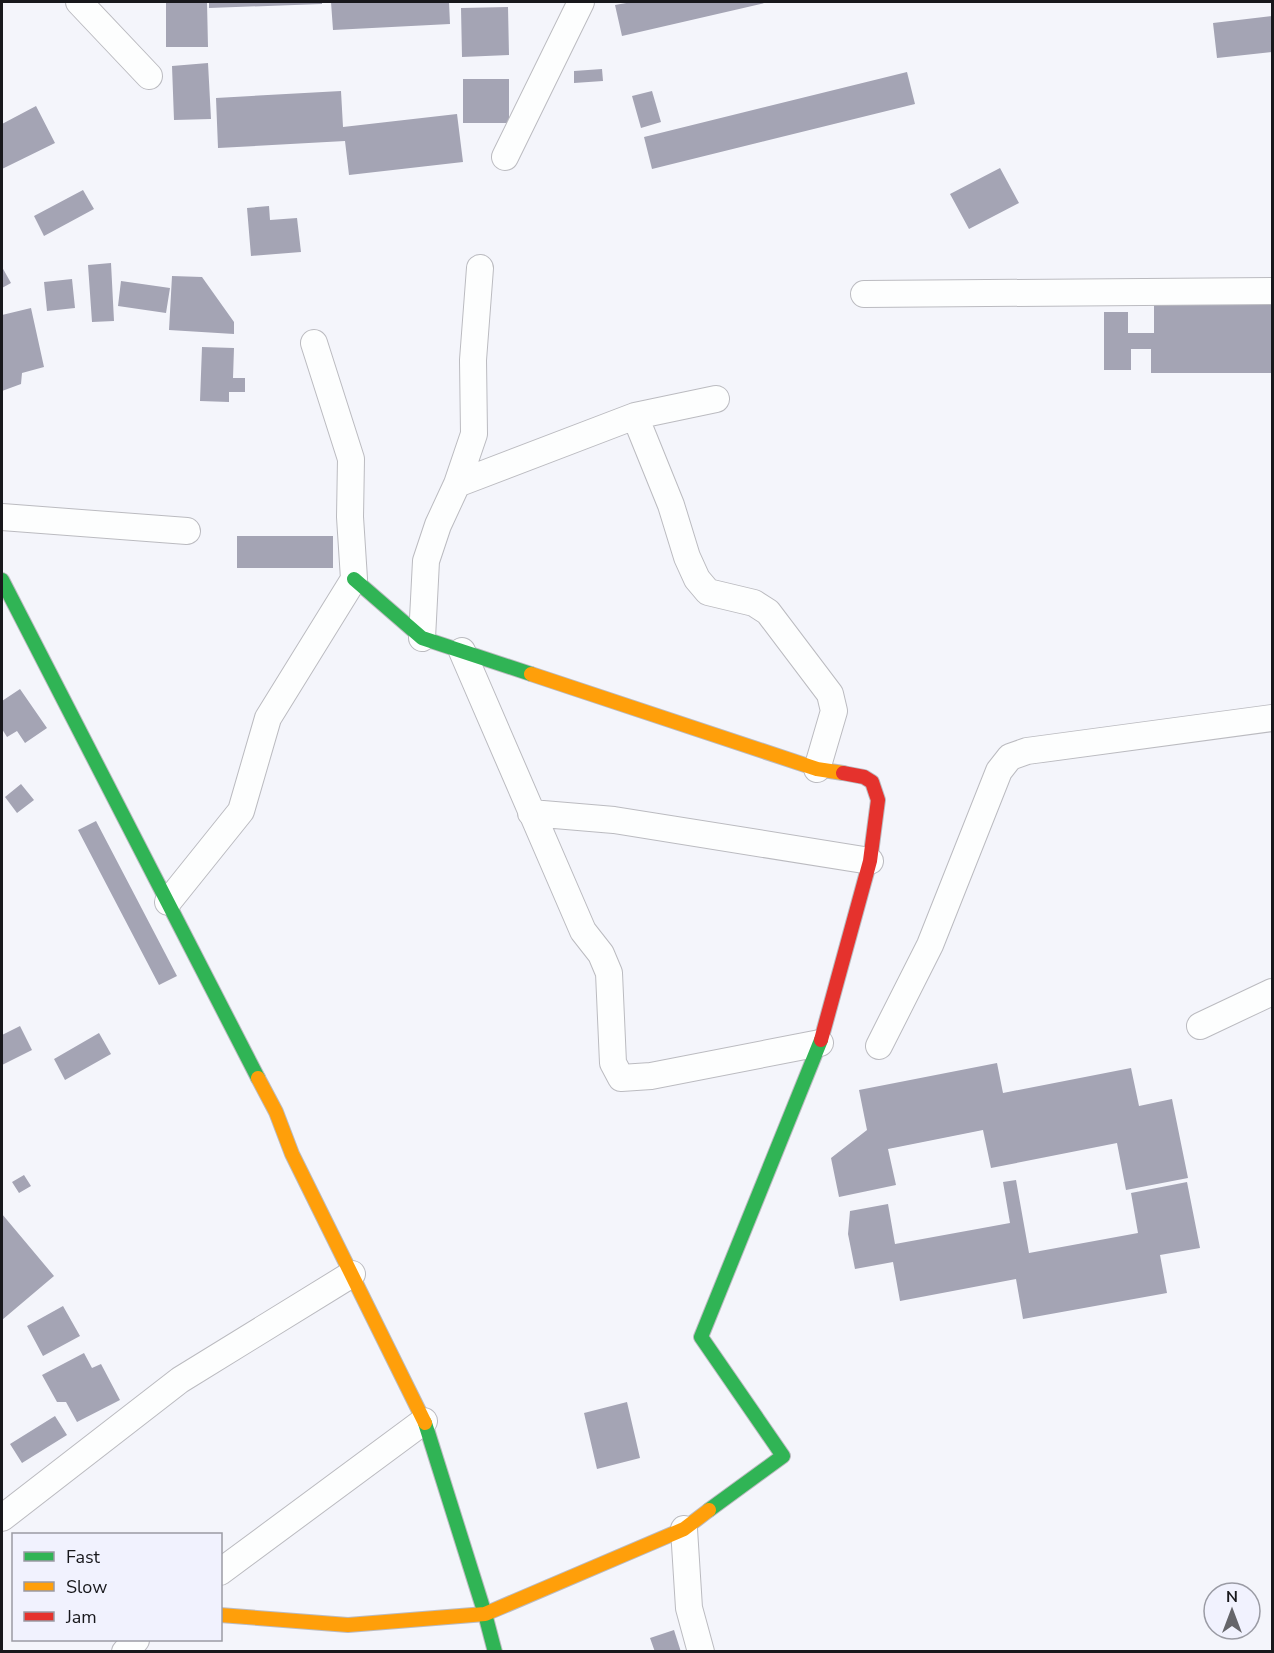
<svg xmlns="http://www.w3.org/2000/svg" width="1274" height="1653" viewBox="0 0 1274 1653" font-family="'Nunito Sans',sans-serif">
	<rect width="100%" height="100%" fill="#f4f5fb"/>
	<path fill="#a4a4b4" d="M 166,2 L 207,2 L 208,47 L 166,47 Z
		M 209,2 L 322,2 L 322,4 L 209,8 Z
		M 331,2 L 449,2 L 450,24 L 333,30 Z
		M 632,2 L 769,2 L 622,36 L 615,5 Z
		M 508,7 L 509,55 L 462,57 L 461,8 Z
		M 1272,16 L 1272,52 L 1217,58 L 1213,23 Z
		M 208,63 L 211,119 L 174,120 L 172,66 Z
		M 602,69 L 603,81 L 574,83 L 574,71 Z
		M 907,72 L 915,104 L 652,169 L 644,137 Z
		M 463,79 L 509,79 L 509,123 L 463,123 Z
		M 341,91 L 343,127 L 457,114 L 463,162 L 349,175 L 345,141 L 218,148 L 216,98 Z
		M 652,91 L 661,122 L 641,128 L 632,96 Z
		M 36,106 L 55,143 L 2,169 L 2,124 Z
		M 1000,168 L 1019,203 L 969,229 L 950,194 Z
		M 83,190 L 94,209 L 44,236 L 34,216 Z
		M 269,206 L 270,220 L 297,218 L 301,252 L 251,256 L 247,208 Z
		M 111,263 L 114,321 L 92,322 L 88,265 Z
		M 2,267 L 11,283 L 2,288 Z
		M 172,276 L 202,277 L 234,322 L 234,334 L 169,330 Z
		M 72,279 L 75,308 L 47,311 L 44,282 Z
		M 121,281 L 170,288 L 166,313 L 118,306 Z
		M 1154,305 L 1272,305 L 1272,373 L 1151,373 L 1151,349 L 1131,349 L 1131,370 L 1104,370 L 1104,312 L 1128,312 L 1128,333 L 1154,333 Z
		M 31,308 L 44,367 L 22,373 L 21,384 L 2,391 L 2,315 Z
		M 202,347 L 234,348 L 233,378 L 245,378 L 245,392 L 229,392 L 229,402 L 200,401 Z
		M 237,536 L 333,536 L 333,568 L 237,568 Z
		M 20,689 L 47,728 L 25,743 L 17,731 L 7,737 L 2,729 L 2,701 Z
		M 21,784 L 34,800 L 17,813 L 5,797 Z
		M 96,821 L 177,976 L 159,985 L 78,830 Z
		M 20,1026 L 32,1050 L 2,1065 L 2,1035 Z
		M 99,1033 L 111,1054 L 65,1080 L 54,1059 Z
		M 997,1063 L 1003,1093 L 1131,1068 L 1139,1106 L 1172,1099 L 1188,1178 L 1126,1190 L 1117,1143 L 991,1168 L 983,1130 L 888,1149 L 896,1185 L 839,1197 L 831,1158 L 867,1130 L 859,1090 Z
		M 24,1175 L 31,1186 L 19,1193 L 12,1182 Z
		M 1016,1180 L 1029,1253 L 1138,1233 L 1131,1193 L 1187,1182 L 1200,1248 L 1160,1255 L 1167,1293 L 1023,1319 L 1016,1279 L 900,1301 L 893,1262 L 855,1269 L 848,1234 L 850,1211 L 888,1204 L 895,1244 L 1010,1223 L 1003,1182 Z
		M 2,1214 L 54,1276 L 2,1320 Z
		M 63,1306 L 80,1336 L 43,1356 L 27,1326 Z
		M 84,1353 L 92,1368 L 101,1364 L 120,1400 L 77,1422 L 66,1402 L 57,1402 L 42,1375 Z
		M 627,1402 L 640,1458 L 597,1469 L 584,1413 Z
		M 55,1416 L 67,1435 L 22,1463 L 10,1444 Z
		M 674,1630 L 681,1652 L 655,1652 L 650,1638 Z"/>
	<g fill="none" stroke-linecap="round" stroke-linejoin="round">
		<defs>
			<path id="street" d="M 79,2 L 149,76
				M 505,157 L 581,2
				M 864,294 L 1272,291
				M 635,416 L 671,505 L 687,557 L 697,579 L 708,592 L 754,603 L 768,612 L 830,694 L 834,711 L 817,769
				M 457,484 L 635,416 L 716,399
				M 2,517 L 187,531
				M 422,638 L 426,561 L 438,525 L 457,484 L 474,434 L 473,360 L 480,268
				M 462,651 L 583,931 L 601,954 L 609,973 L 613,1063 L 621,1078 L 651,1076 L 820,1043
				M 531,813 L 614,820 L 870,861
				M 168,902 L 241,811 L 268,718 L 354,579 L 350,517 L 351,459 L 314,343
				M 1200,1026 L 1272,992
				M 879,1046 L 930,945 L 999,771 L 1010,757 L 1027,751 L 1272,718
				M 2,1518 L 180,1380 L 352,1274
				M 684,1529 L 689,1608 L 701,1652
				M 220,1572 L 424,1421
				M 125,1652 L 136,1640"/>
			<path id="fast" d="M 354,579 L 422,638 L 531,674
				M 2,580 L 258,1078
				M 425,1423 L 485,1614 L 495,1652
				M 709,1510 L 783,1456 L 701,1337 L 821,1040"/>
			<path id="slow" d="M 531,674 L 817,769 L 843,773
				M 258,1078 L 276,1112 L 292,1154 L 425,1423
				M 220,1615 L 348,1625 L 485,1614 L 684,1529 L 709,1510"/>
			<path id="jam" d="M 821,1040 L 870,861 L 878,800 L 872,782 L 864,777 L 843,773"/>
		</defs>
		<use href="#street" stroke="#bbbbc0" stroke-width="28"/>
		<use href="#fast" stroke="#bbbbc0" stroke-width="16"/>
		<use href="#slow" stroke="#bbbbc0" stroke-width="16"/>
		<use href="#jam" stroke="#bbbbc0" stroke-width="16"/>
		<use href="#street" stroke="#fdfefe" stroke-width="26"/>
		<use href="#fast" stroke="#30b455" stroke-width="14"/>
		<use href="#slow" stroke="#ff9f0a" stroke-width="14"/>
		<use href="#jam" stroke="#e5322d" stroke-width="14"/>
	</g>
	<rect width="1274" height="1653" fill="none" stroke="#18181c" stroke-width="6"/>
	<rect x="12" y="1533" width="210" height="108" fill="#f1f2fe" stroke="#9a9ba4" stroke-width="1.5"/>
	<rect x="24" y="1552" width="30" height="9" fill="#30b455" stroke="#9a9ba4" stroke-width="1.5"/>
	<text x="66" y="1563" font-size="18" fill="#18181c">Fast</text>
	<rect x="24" y="1582" width="30" height="9" fill="#ff9f0a" stroke="#9a9ba4" stroke-width="1.5"/>
	<text x="66" y="1593" font-size="18" fill="#18181c">Slow</text>
	<rect x="24" y="1612" width="30" height="9" fill="#e5322d" stroke="#9a9ba4" stroke-width="1.5"/>
	<text x="66" y="1623" font-size="18" fill="#18181c">Jam</text>
	<g transform="translate(1232 1611)"><circle r="28" fill="#f1f2fe" stroke="#9a9ba4" stroke-width="1.5"/>
	<path d="M0-4.5L10 22L0 15L-10 22Z" fill="#65656a"/>
	<text y="-9" font-size="16" font-weight="bold" text-anchor="middle" fill="#18181c">N</text>
	</g>
</svg>
